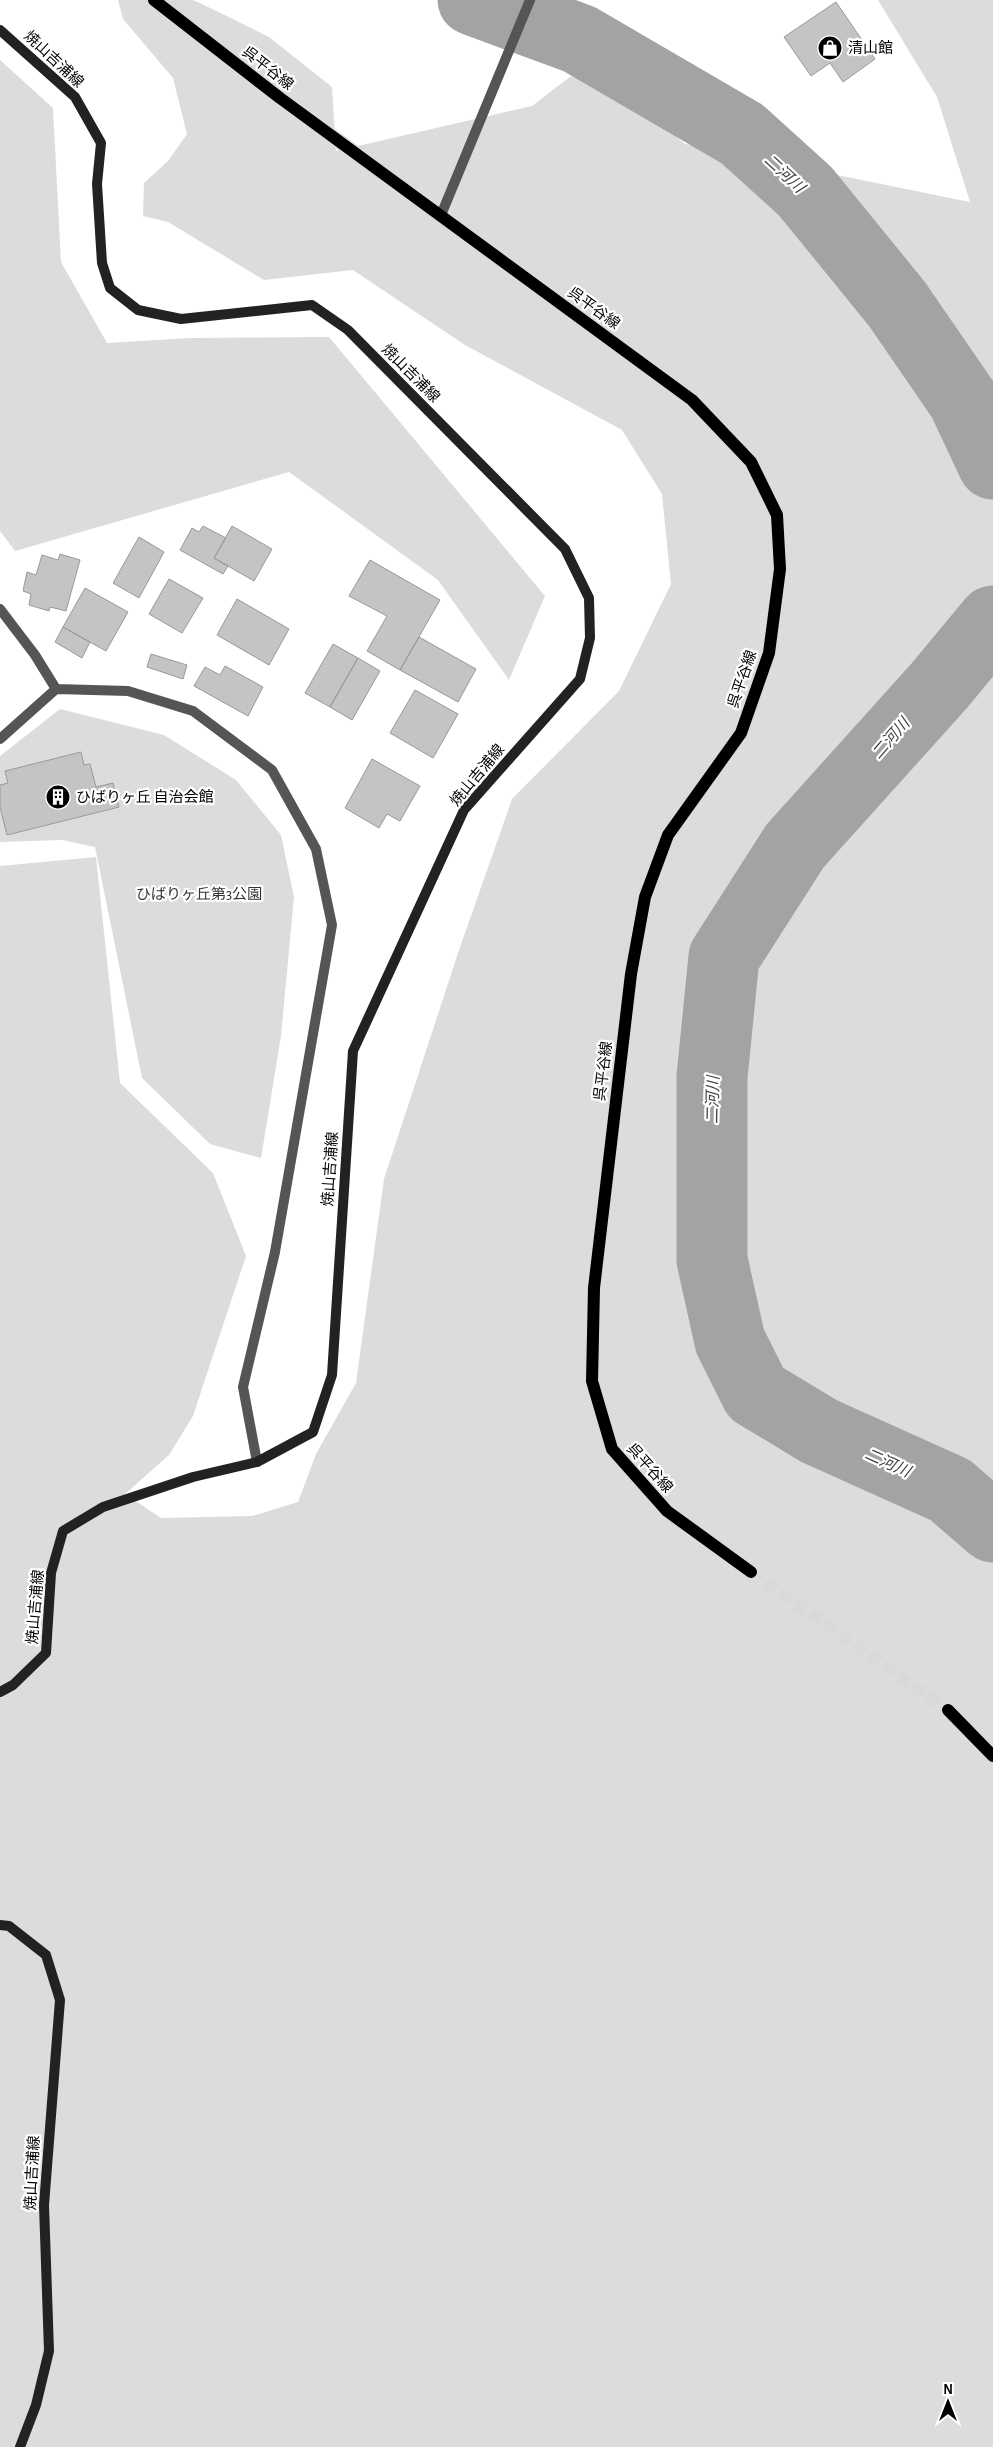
<svg xmlns="http://www.w3.org/2000/svg" width="993" height="2447" viewBox="0 0 993 2447" font-family="'Alegreya Sans','Noto Sans JP',sans-serif">
	<rect width="100%" height="100%" fill="#fff"/>
	<path fill="#dcdcdc" d="M 118,0 L 192,0 L 200,3 L 269,37 L 332,87 L 336,151 L 532,106 L 571,76 L 637,104 L 685,144 L 970,202 L 937,97 L 878,0 L 993,0 L 993,2447 L 0,2447 L 0,866 L 96,857 L 120,1083 L 213,1173 L 246,1256 L 193,1416 L 169,1455 L 125,1494 L 161,1518 L 252,1516 L 298,1502 L 316,1454 L 356,1383 L 384,1179 L 458,953 L 512,799 L 619,691 L 671,584 L 662,494 L 622,430 L 465,345 L 353,270 L 264,280 L 168,222 L 143,216 L 144,183 L 168,161 L 187,134 L 173,78 L 123,19 Z
		M 0,60 L 53,108 L 61,262 L 107,343 L 191,338 L 329,337 L 545,596 L 509,680 L 438,580 L 289,472 L 15,551 L 0,531 Z
		M 60,709 L 164,735 L 236,780 L 281,835 L 294,897 L 281,1036 L 261,1158 L 210,1144 L 142,1078 L 95,847 L 62,840 L 0,842 L 0,756 Z"/>
	<g fill="none" stroke-linecap="round" stroke-linejoin="round">
		<path stroke="#a3a3a3" stroke-width="71" d="M 473,0 L 579,39 L 742,134 L 805,191 L 897,304 L 963,400 L 993,464
			M 993,621 L 939,686 L 795,846 L 724,957 L 712,1077 L 712,1260 L 730,1341 L 756,1393 L 819,1431 L 950,1490 L 993,1527"/>
	</g>
	<path fill="#c4c4c4" stroke="#999" d="M 836,2 L 875,59 L 843,82 L 830,63 L 811,76 L 784,37 Z
		M 203,526 L 226,538 L 214,558 L 228,566 L 223,574 L 180,550 L 192,528 L 199,532 Z
		M 232,526 L 272,549 L 254,581 L 214,558 Z
		M 139,537 L 164,552 L 139,598 L 113,583 Z
		M 60,554 L 80,560 L 66,611 L 50,607 L 49,611 L 29,605 L 31,594 L 23,591 L 27,572 L 36,575 L 42,555 L 58,560 Z
		M 370,560 L 440,600 L 400,670 L 367,651 L 387,616 L 349,596 Z
		M 169,579 L 203,598 L 182,633 L 149,614 Z
		M 85,588 L 128,612 L 106,651 L 63,627 Z
		M 237,599 L 289,629 L 269,665 L 217,635 Z
		M 63,627 L 90,642 L 82,658 L 55,642 Z
		M 419,637 L 476,669 L 458,702 L 400,670 Z
		M 333,644 L 358,658 L 330,707 L 305,693 Z
		M 151,654 L 187,665 L 183,679 L 147,667 Z
		M 358,658 L 380,671 L 352,720 L 330,707 Z
		M 225,666 L 263,687 L 248,716 L 194,686 L 205,667 L 220,675 Z
		M 415,690 L 458,714 L 433,758 L 390,733 Z
		M 81,752 L 84,765 L 90,764 L 96,787 L 113,783 L 119,807 L 7,835 L 0,807 L 0,785 L 8,783 L 5,771 Z
		M 372,759 L 420,786 L 400,821 L 387,814 L 379,828 L 345,808 Z"/>
	<g fill="none" stroke-linecap="round" stroke-linejoin="round">
		<path stroke="#d9d9d9" stroke-width="12" stroke-dasharray="12 6" stroke-linecap="butt" d="M 751,1572 L 948,1710"/>
		<defs>
			<path id="primary" d="M 154,0 L 280,98 L 692,400 L 751,462 L 777,515 L 780,569 L 769,653 L 741,733 L 668,835 L 645,897 L 631,974 L 594,1288 L 592,1381 L 612,1449 L 667,1511 L 751,1572
				M 948,1710 L 993,1756"/>
		</defs>
		<use href="#primary" stroke="#dbdbdb" stroke-width="15"/>
		<path stroke="#555" stroke-width="10" d="M 441,215 L 530,0
			M 0,609 L 35,655 L 56,689
			M 0,739 L 56,689 L 128,691 L 193,711 L 272,770 L 316,849 L 332,925 L 275,1252 L 243,1387 L 257,1462"/>
		<path stroke="#222" stroke-width="10" d="M 0,30 L 75,97 L 101,143 L 97,184 L 102,263 L 110,288 L 138,310 L 181,319 L 312,305 L 348,330 L 565,549 L 589,598 L 590,638 L 580,679 L 464,810 L 353,1051 L 332,1375 L 313,1432 L 257,1462 L 193,1477 L 103,1507 L 63,1531 L 51,1573 L 46,1653 L 13,1685 L 0,1692
			M 0,1925 L 9,1926 L 46,1955 L 60,2000 L 44,2205 L 49,2351 L 36,2405 L 20,2447"/>
		<use href="#primary" stroke="#000" stroke-width="12"/>
	</g>
	<defs>
		<symbol id="shop-disc" viewBox="-11 -11 22 22"><circle r="9.5" fill="#000" stroke="#fff"/><path d="M-5-2.5h2.3a2.7 3.5 0 0 1 5.4 0H5L5.5 6h-11ZM-1.5-2.5h3a1.5 2.3 0 0 0-3 0Z" fill="#fff"/></symbol>
		<symbol id="building-disc" viewBox="-11 -11 22 22"><circle r="9.5" fill="#000" stroke="#fff"/><path d="M-4-6H4V6H1V3H-1V6H-4ZM-2.5-4.3h1.7v1.8h-1.7ZM.8-4.3h1.7v1.8H.8ZM-2.5-1h1.7V.8h-1.7ZM.8-1h1.7V.8H.8Z" fill="#fff"/></symbol>
	</defs>
	<g fill-rule="evenodd">
		<use href="#shop-disc" x="816" y="34" width="28" height="28"/>
		<use href="#building-disc" x="44" y="783" width="28" height="28"/>
	</g>
	<g text-anchor="middle" stroke-width="4.5" stroke-linejoin="round" paint-order="stroke">
		<g font-size="15" fill="#000" stroke="#fff" text-anchor="start">
			<text x="848" y="53">清山館</text>
			<text x="76" y="802">ひばりヶ丘 自治会館</text>
		</g>
		<g font-size="15" fill="#000" stroke="#fff">
			<text transform="translate(54 59) rotate(43)" y="5">焼山吉浦線</text>
			<text transform="translate(268 68) rotate(38)" y="5">呉平谷線</text>
			<text transform="translate(594 308) rotate(36)" y="5">呉平谷線</text>
			<text transform="translate(411 373) rotate(45)" y="5">焼山吉浦線</text>
			<text transform="translate(742 679) rotate(-71)" y="5">呉平谷線</text>
			<text transform="translate(477 775) rotate(-50)" y="5">焼山吉浦線</text>
			<text transform="translate(603 1071) rotate(-83)" y="5">呉平谷線</text>
			<text transform="translate(330 1169) rotate(-86)" y="5">焼山吉浦線</text>
			<text transform="translate(650 1468) rotate(48)" y="5">呉平谷線</text>
			<text transform="translate(35 1607) rotate(-85)" y="5">焼山吉浦線</text>
			<text transform="translate(32 2173) rotate(-87)" y="5">焼山吉浦線</text>
		</g>
		<g font-size="15" fill="#333" stroke="#fff">
			<text x="199" y="899">ひばりヶ丘第3公園</text>
		</g>
		<g font-size="16" font-style="italic" fill="#444" stroke="#fff">
			<text transform="translate(785 173) rotate(43)" y="6">二河川</text>
			<text transform="translate(890 738) rotate(-49)" y="6">二河川</text>
			<text transform="translate(712 1100) rotate(-89)" y="6">二河川</text>
			<text transform="translate(888 1462) rotate(24)" y="6">二河川</text>
		</g>
	</g>
	<g transform="translate(948 2402)" stroke="#ffffff" stroke-width="4" paint-order="stroke">
	<path d="M0-4L9 19L0 12L-9 19Z" fill="#000000"/>
	<text y="-8" font-size="14" font-weight="bold" text-anchor="middle" fill="#000000">N</text>
	</g>
</svg>
